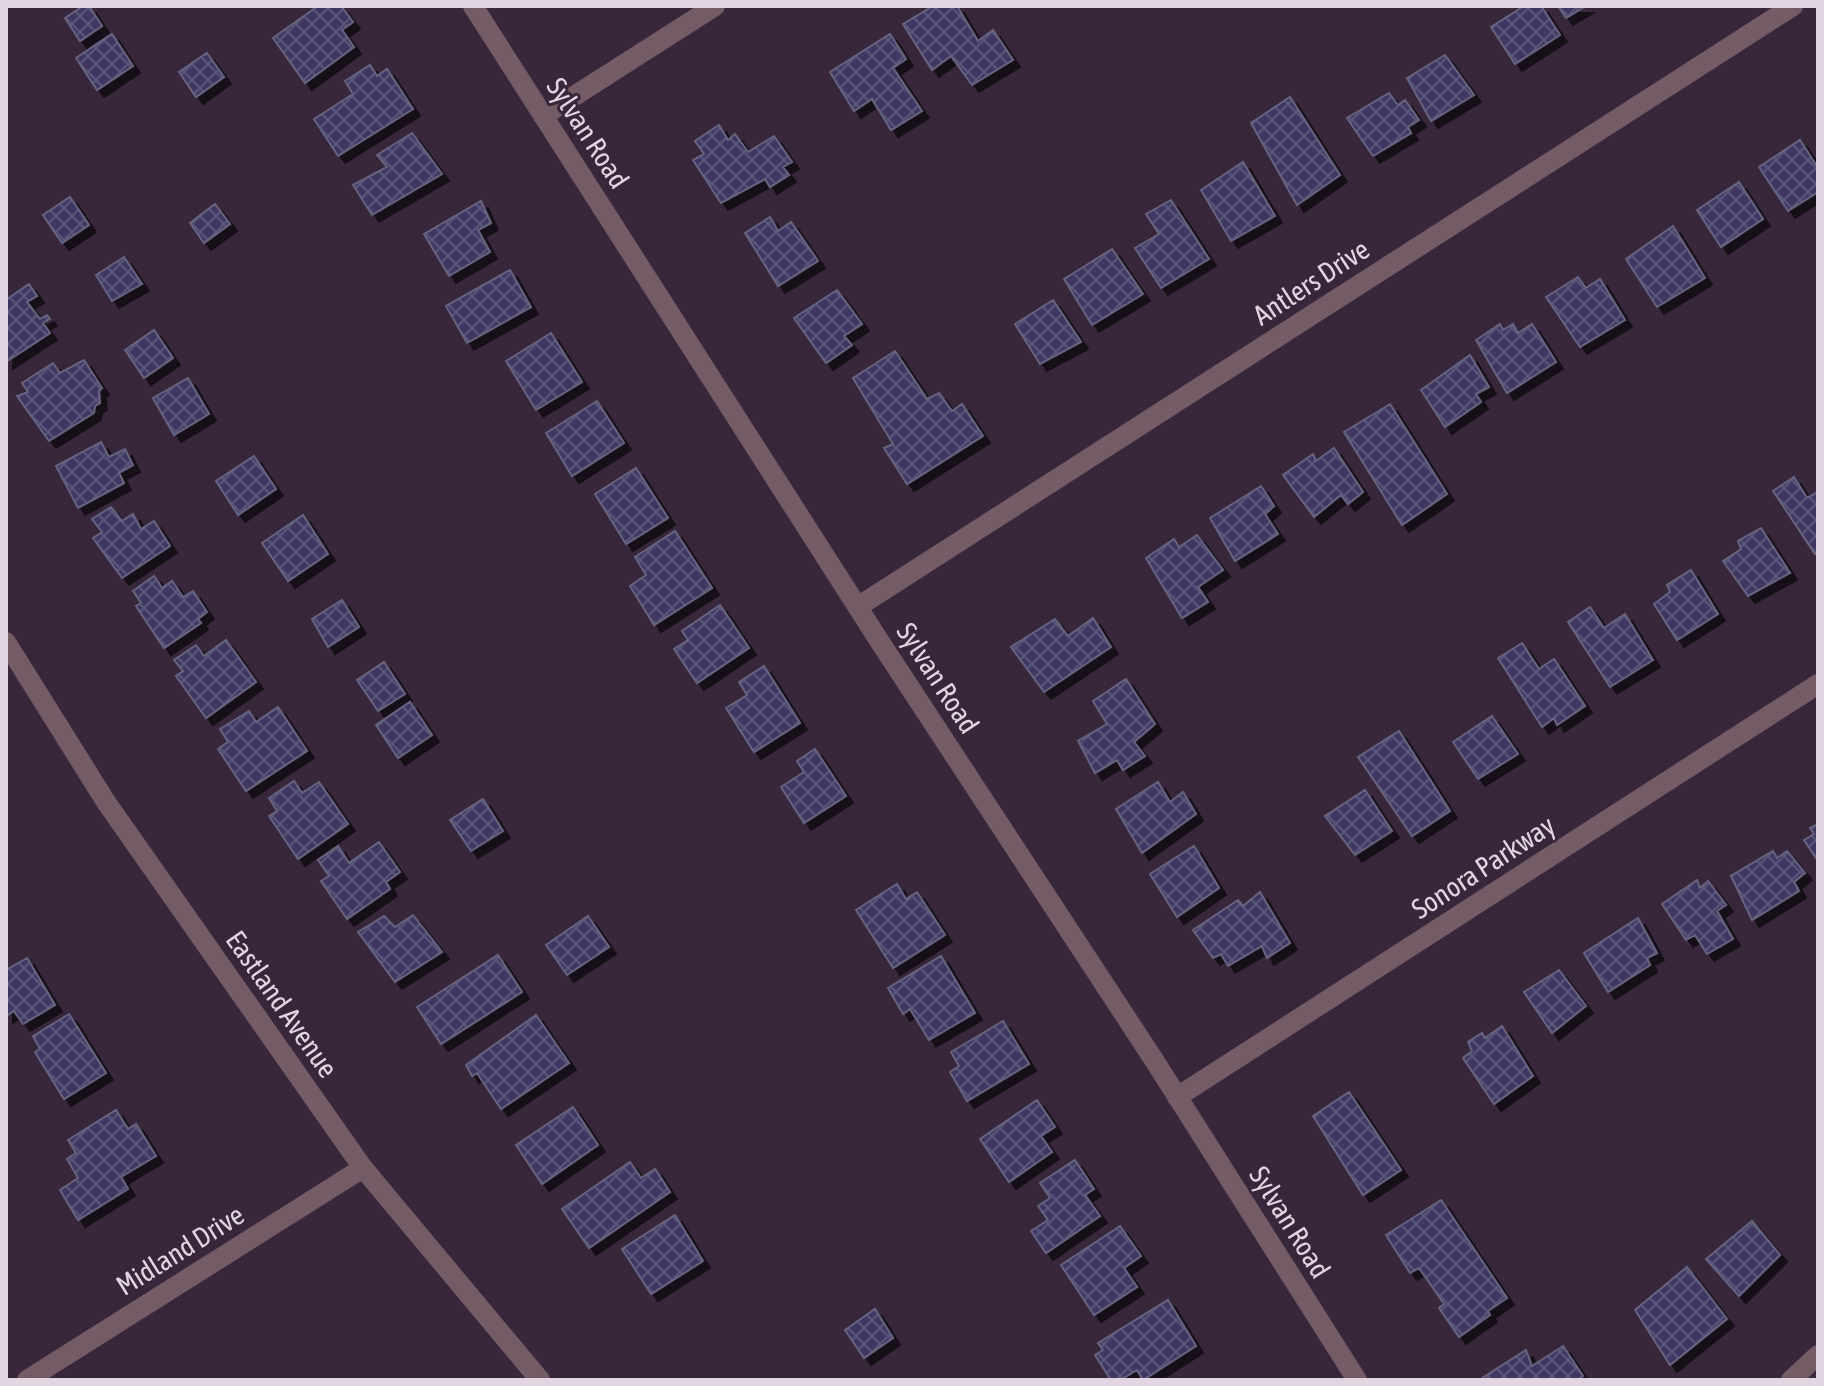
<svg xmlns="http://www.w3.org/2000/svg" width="1824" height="1386" viewBox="0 0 1824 1386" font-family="'Asap Condensed',sans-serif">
	<defs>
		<pattern id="building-cross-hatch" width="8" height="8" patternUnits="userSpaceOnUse" patternTransform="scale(2)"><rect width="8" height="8" fill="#403964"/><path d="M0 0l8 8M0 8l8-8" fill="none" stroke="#5b557a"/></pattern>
		<filter id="shadow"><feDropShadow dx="7" dy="7" stdDeviation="0" flood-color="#0009"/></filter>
	</defs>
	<rect width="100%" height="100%" fill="#38263b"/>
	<path fill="url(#building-cross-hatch)" stroke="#66637f" stroke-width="2" filter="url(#shadow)" d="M 83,6 L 89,6 L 102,26 L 80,41 L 65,18 Z
		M 318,6 L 341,6 L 353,22 L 342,30 L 354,47 L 305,83 L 273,38 Z
		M 933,6 L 957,6 L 978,41 L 993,30 L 1013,60 L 972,85 L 951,56 L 932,70 L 903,24 Z
		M 1524,6 L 1541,6 L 1560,35 L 1515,64 L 1491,27 Z
		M 1558,6 L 1586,6 L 1566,18 Z
		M 112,34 L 133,66 L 97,90 L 76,58 Z
		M 890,34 L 906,59 L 893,68 L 922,111 L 891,130 L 872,99 L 854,111 L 830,72 Z
		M 207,53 L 224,77 L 196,97 L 179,72 Z
		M 1445,55 L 1474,95 L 1431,121 L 1407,78 Z
		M 370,65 L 377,76 L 387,69 L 413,109 L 338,156 L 314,119 L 353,94 L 345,81 Z
		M 1389,93 L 1398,105 L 1405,100 L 1419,120 L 1408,127 L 1411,133 L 1373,156 L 1347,118 Z
		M 1290,97 L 1340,175 L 1297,205 L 1251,123 Z
		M 719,125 L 728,140 L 735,134 L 748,152 L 774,136 L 792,162 L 783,167 L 789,175 L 770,187 L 765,179 L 721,203 L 693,160 L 704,154 L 695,141 Z
		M 412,133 L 442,174 L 372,215 L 353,185 L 387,167 L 377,155 Z
		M 1800,140 L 1818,168 L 1818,192 L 1788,211 L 1759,167 Z
		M 1243,162 L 1275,216 L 1231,241 L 1201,190 Z
		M 1739,182 L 1763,219 L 1721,247 L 1697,210 Z
		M 70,197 L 89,225 L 62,243 L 43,215 Z
		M 1171,200 L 1209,259 L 1161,288 L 1135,248 L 1159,234 L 1146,214 Z
		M 481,201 L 491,223 L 478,230 L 490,252 L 449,276 L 424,234 Z
		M 215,204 L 230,224 L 204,243 L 190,223 Z
		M 770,217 L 778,231 L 791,222 L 818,261 L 778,286 L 745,233 Z
		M 1673,226 L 1705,278 L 1657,307 L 1626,259 Z
		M 1112,249 L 1143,294 L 1092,325 L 1064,279 Z
		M 124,257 L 142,284 L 112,301 L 96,275 Z
		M 510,270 L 531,307 L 467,343 L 446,306 Z
		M 1578,277 L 1586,288 L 1600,279 L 1625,320 L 1580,347 L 1546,297 Z
		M 29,284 L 37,296 L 27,302 L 40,319 L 47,315 L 50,319 L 43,323 L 50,333 L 6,362 L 6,300 Z
		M 837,290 L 862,324 L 844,336 L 852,345 L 826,363 L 794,318 Z
		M 1053,300 L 1081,342 L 1040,364 L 1015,324 Z
		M 1500,324 L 1503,330 L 1513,324 L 1518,333 L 1532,324 L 1556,362 L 1507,393 L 1476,340 Z
		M 154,330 L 173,358 L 144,378 L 125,350 Z
		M 551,333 L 582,382 L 536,410 L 506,361 Z
		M 895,351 L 927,399 L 939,393 L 952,411 L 962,404 L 983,436 L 907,484 L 884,448 L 893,444 L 853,378 Z
		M 1470,355 L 1489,387 L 1476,394 L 1481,402 L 1445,427 L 1421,390 Z
		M 84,360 L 102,388 L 99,391 L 100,403 L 95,406 L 94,413 L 49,441 L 17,396 L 28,392 L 22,383 L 53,363 L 60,373 Z
		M 188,378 L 209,414 L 174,435 L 153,398 Z
		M 597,401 L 624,443 L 572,476 L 546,433 Z
		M 1390,404 L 1447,494 L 1402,525 L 1344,432 Z
		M 101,442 L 109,457 L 125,449 L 133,465 L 119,473 L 124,483 L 78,508 L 56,466 Z
		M 1334,448 L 1363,492 L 1348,504 L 1341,495 L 1314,517 L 1283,475 L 1313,454 L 1316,461 Z
		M 254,456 L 276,489 L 238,515 L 216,481 Z
		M 636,468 L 668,518 L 626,544 L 595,494 Z
		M 1794,477 L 1807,498 L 1818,492 L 1818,552 L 1815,554 L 1773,491 Z
		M 1261,486 L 1274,506 L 1265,514 L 1278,534 L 1235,561 L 1210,518 Z
		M 111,507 L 122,521 L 133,514 L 141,529 L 154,521 L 170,546 L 122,578 L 93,538 L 102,532 L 92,519 Z
		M 303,515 L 328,554 L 288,581 L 262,543 Z
		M 1761,528 L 1790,573 L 1748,596 L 1723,561 L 1741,549 L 1738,541 Z
		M 675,531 L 712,588 L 654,625 L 630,586 L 646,575 L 635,557 Z
		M 1197,535 L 1223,570 L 1198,587 L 1208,602 L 1182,618 L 1146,558 L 1174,539 L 1179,547 Z
		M 1691,570 L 1718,614 L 1677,640 L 1654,604 L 1670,592 L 1667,585 Z
		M 154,576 L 162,588 L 172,581 L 183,597 L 193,591 L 207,612 L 198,619 L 201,623 L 164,648 L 136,606 L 141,603 L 133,591 Z
		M 342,600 L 359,627 L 328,647 L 312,619 Z
		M 720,605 L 749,648 L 697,683 L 674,649 L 688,640 L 682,631 Z
		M 1590,607 L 1604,628 L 1625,614 L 1653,660 L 1610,687 L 1568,622 Z
		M 1093,618 L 1111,647 L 1044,692 L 1011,647 L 1055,619 L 1068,636 Z
		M 226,640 L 256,682 L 206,718 L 176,676 L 183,671 L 174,660 L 196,645 L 204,656 Z
		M 1522,643 L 1539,669 L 1554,659 L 1585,706 L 1557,725 L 1554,718 L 1542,727 L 1498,658 Z
		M 384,662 L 405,694 L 378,711 L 357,680 Z
		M 764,666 L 800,723 L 754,752 L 726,708 L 747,695 L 739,682 Z
		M 1126,679 L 1155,724 L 1134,742 L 1145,756 L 1123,770 L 1117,760 L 1095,773 L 1078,741 L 1107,724 L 1093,701 Z
		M 410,702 L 432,735 L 398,758 L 376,725 Z
		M 278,707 L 307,751 L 246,791 L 218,749 L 228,742 L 220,729 L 249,711 L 256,722 Z
		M 1492,716 L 1518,754 L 1478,779 L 1453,742 Z
		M 1399,731 L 1450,811 L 1412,836 L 1358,757 Z
		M 815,749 L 846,796 L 804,823 L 781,787 L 804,772 L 797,761 Z
		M 294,781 L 302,793 L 319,782 L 348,824 L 298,859 L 269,816 L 277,811 L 269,798 Z
		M 1158,782 L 1170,802 L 1183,792 L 1196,814 L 1142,853 L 1116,809 Z
		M 1365,790 L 1392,831 L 1355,855 L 1325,816 Z
		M 483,799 L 503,831 L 471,851 L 450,820 Z
		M 1818,824 L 1818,861 L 1804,840 L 1814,834 L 1810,828 Z
		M 379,842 L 400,872 L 386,882 L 390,889 L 347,919 L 321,881 L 329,876 L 318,860 L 338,846 L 349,863 Z
		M 1194,846 L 1219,888 L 1177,917 L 1150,874 Z
		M 1773,851 L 1777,858 L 1787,851 L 1805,873 L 1794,882 L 1799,891 L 1752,920 L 1731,876 Z
		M 1697,880 L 1700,888 L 1708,881 L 1726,905 L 1717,911 L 1733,939 L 1707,954 L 1695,935 L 1686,940 L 1662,904 Z
		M 897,884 L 906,899 L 917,892 L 945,935 L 893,968 L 856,910 Z
		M 1260,892 L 1290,943 L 1267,958 L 1262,946 L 1228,966 L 1221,954 L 1213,958 L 1193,930 L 1238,900 L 1243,906 Z
		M 413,915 L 442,952 L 395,982 L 358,932 L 384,916 L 395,927 Z
		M 588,916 L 609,947 L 567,975 L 546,945 Z
		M 1638,918 L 1657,953 L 1647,958 L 1650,965 L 1608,992 L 1584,953 Z
		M 498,955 L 522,992 L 441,1044 L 417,1007 Z
		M 941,956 L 975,1013 L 929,1040 L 910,1009 L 903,1014 L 888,988 Z
		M 27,958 L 55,1005 L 23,1024 L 14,1011 L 6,1016 L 6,970 Z
		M 1559,970 L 1586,1006 L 1552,1033 L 1524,992 Z
		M 69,1014 L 106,1073 L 64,1099 L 35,1052 L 40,1049 L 33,1036 Z
		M 536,1015 L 569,1063 L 501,1109 L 477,1073 L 472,1076 L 466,1065 Z
		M 1003,1021 L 1029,1064 L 967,1101 L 950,1072 L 959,1066 L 951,1052 Z
		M 1502,1026 L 1533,1076 L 1494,1104 L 1463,1058 L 1472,1051 L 1468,1042 L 1482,1033 L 1485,1038 Z
		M 1349,1092 L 1401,1170 L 1363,1195 L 1313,1116 Z
		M 1037,1100 L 1055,1127 L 1041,1136 L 1052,1152 L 1009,1182 L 980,1139 Z
		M 573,1107 L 598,1145 L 542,1184 L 516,1145 Z
		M 116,1110 L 128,1129 L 136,1124 L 156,1156 L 121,1177 L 128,1189 L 78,1220 L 60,1190 L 78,1178 L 67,1159 L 76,1153 L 68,1140 Z
		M 1075,1160 L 1094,1189 L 1085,1195 L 1100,1216 L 1046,1253 L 1031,1231 L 1048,1220 L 1038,1206 L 1050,1198 L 1040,1183 Z
		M 630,1162 L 641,1178 L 655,1169 L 670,1192 L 589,1248 L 562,1209 Z
		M 1441,1200 L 1507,1298 L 1488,1311 L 1490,1315 L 1459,1337 L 1439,1308 L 1444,1304 L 1419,1268 L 1410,1273 L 1386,1235 Z
		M 675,1215 L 703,1261 L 651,1294 L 622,1249 Z
		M 1752,1221 L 1780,1255 L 1739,1296 L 1706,1259 Z
		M 1120,1226 L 1141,1256 L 1124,1268 L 1137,1287 L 1094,1315 L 1061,1265 Z
		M 1687,1267 L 1727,1319 L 1670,1365 L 1635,1310 Z
		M 1168,1300 L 1196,1346 L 1143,1380 L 1137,1370 L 1120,1380 L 1111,1380 L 1095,1355 L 1103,1350 L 1098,1343 Z
		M 875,1309 L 893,1338 L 864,1358 L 845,1330 Z
		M 1563,1346 L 1583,1376 L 1577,1380 L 1483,1380 L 1482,1378 L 1526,1350 L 1532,1366 Z"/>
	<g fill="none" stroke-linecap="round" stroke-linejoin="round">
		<path stroke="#735c65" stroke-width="20" d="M 473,6 L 880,642 L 1154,1060 L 1357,1380
			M 543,116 L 715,6
			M 859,606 L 1793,6
			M 6,642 L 106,802 L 363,1168 L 540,1380
			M 1177,1097 L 1818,684
			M 27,1380 L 363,1168
			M 1791,1380 L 1818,1355"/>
	</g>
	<g text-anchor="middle" stroke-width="6" stroke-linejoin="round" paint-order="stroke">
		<g font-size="28" fill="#e1d5e2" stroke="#38263b">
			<text transform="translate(588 133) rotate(57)" y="10">Sylvan Road</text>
			<text transform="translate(1311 282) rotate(-33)" y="10">Antlers Drive</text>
			<text transform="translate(938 678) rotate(57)" y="10">Sylvan Road</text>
			<text transform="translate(1483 867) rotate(-33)" y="10">Sonora Parkway</text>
			<text transform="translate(282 1004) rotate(55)" y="10">Eastland Avenue</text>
			<text transform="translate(1290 1222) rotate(58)" y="10">Sylvan Road</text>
			<text transform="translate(180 1250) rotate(-32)" y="10">Midland Drive</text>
		</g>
	</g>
	<rect width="1824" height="1386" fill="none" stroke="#e1d5e2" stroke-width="16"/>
</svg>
